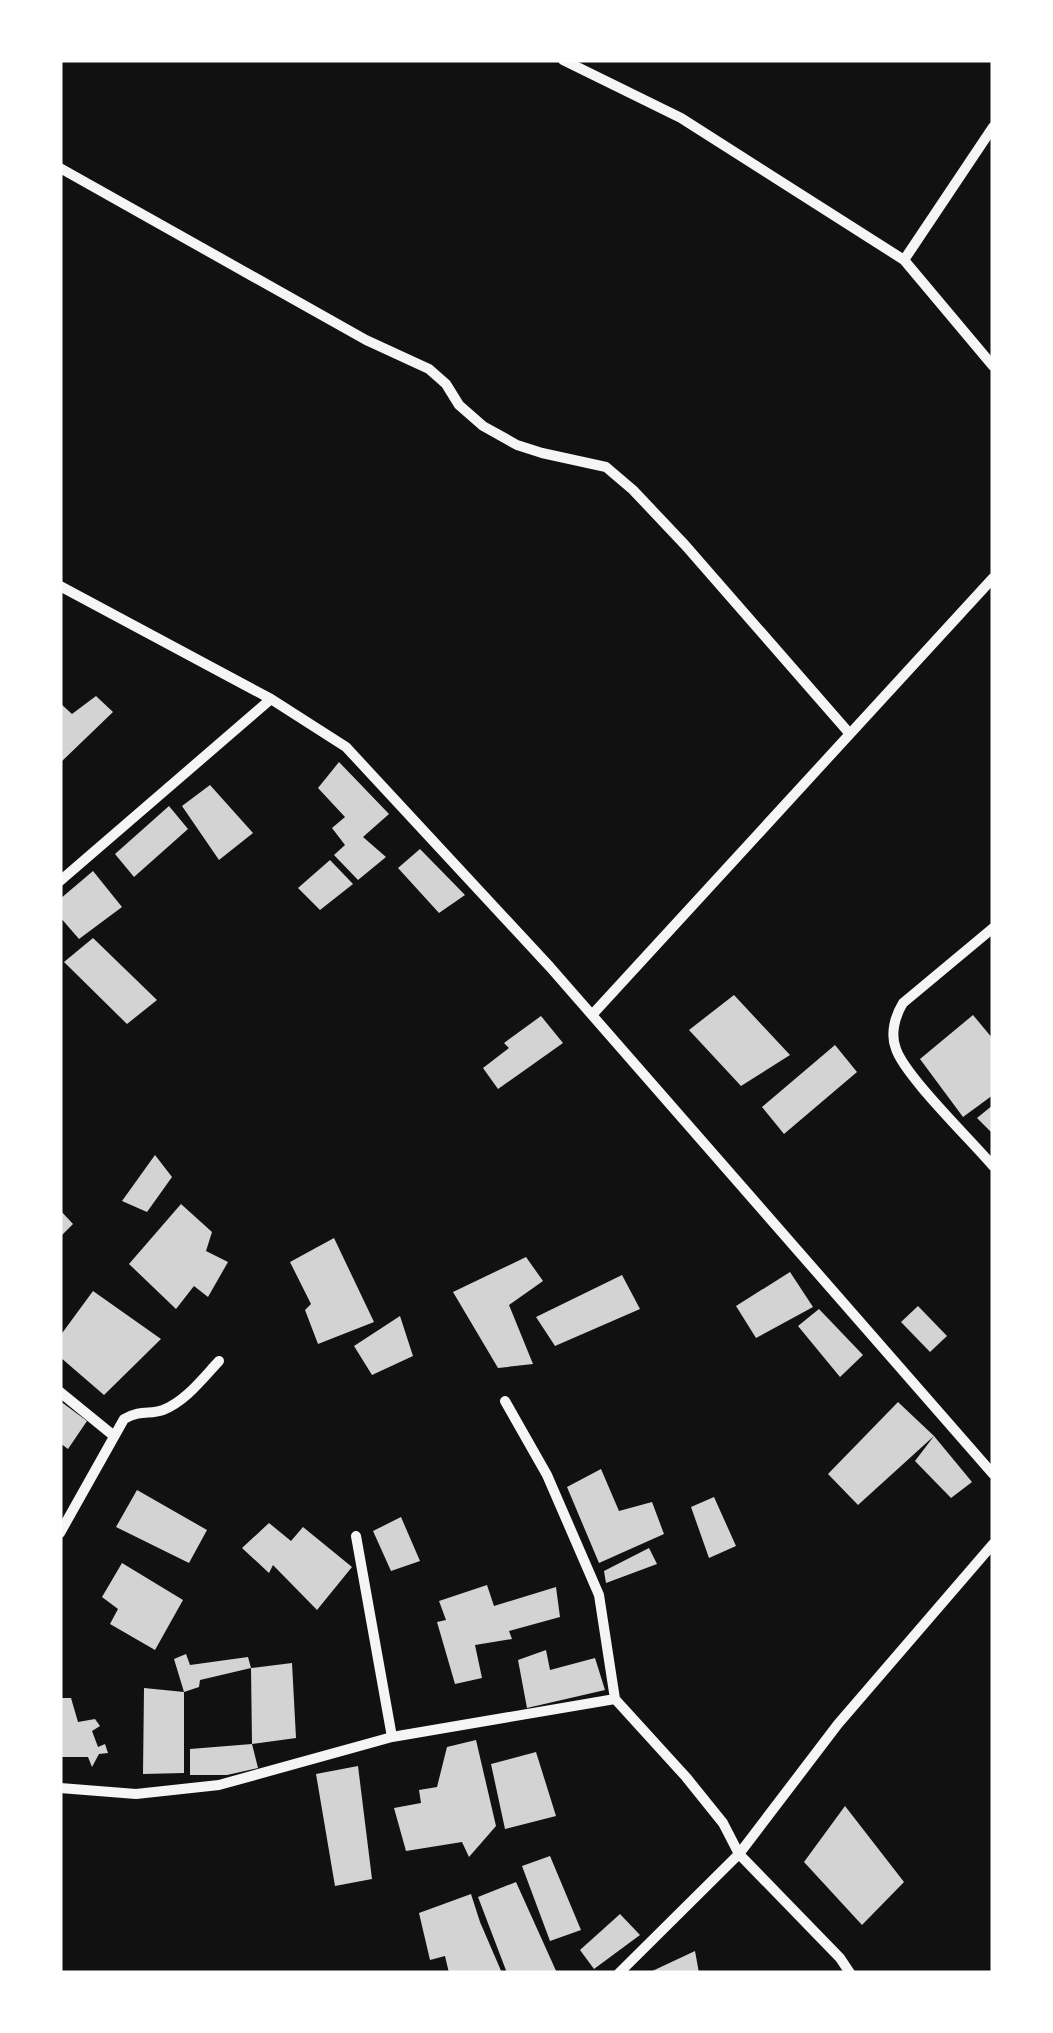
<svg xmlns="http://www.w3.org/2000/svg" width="1053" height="2033" viewBox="0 0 1053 2033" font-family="'Titillium Web',sans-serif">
	<rect width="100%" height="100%" fill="#111"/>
	<path fill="#d3d3d3" d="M 96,696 L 113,712 L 60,763 L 60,703 L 72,714 Z
		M 339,762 L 389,814 L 363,837 L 386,857 L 358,880 L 334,855 L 345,845 L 332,828 L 345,817 L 318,788 Z
		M 210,785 L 253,833 L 219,860 L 182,806 Z
		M 169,806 L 188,829 L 134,877 L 115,854 Z
		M 420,849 L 465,895 L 439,913 L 398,868 Z
		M 330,860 L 353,884 L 320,910 L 298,888 Z
		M 93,871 L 122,907 L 79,939 L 60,917 L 60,899 Z
		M 93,938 L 157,1000 L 127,1024 L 64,962 Z
		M 734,995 L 790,1055 L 741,1086 L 689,1030 Z
		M 973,1015 L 993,1039 L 993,1095 L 963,1117 L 920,1059 Z
		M 541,1016 L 563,1043 L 498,1089 L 483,1068 L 509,1048 L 504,1043 Z
		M 835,1045 L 857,1072 L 784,1134 L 762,1107 Z
		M 993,1105 L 993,1134 L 977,1118 Z
		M 155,1155 L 172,1177 L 147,1212 L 122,1201 Z
		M 181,1204 L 212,1232 L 206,1251 L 228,1262 L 208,1297 L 194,1286 L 176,1309 L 129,1264 Z
		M 60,1210 L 73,1224 L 60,1237 Z
		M 334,1238 L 374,1322 L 318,1344 L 305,1310 L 311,1304 L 290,1262 Z
		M 526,1257 L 543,1281 L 509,1305 L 533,1364 L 498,1368 L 453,1292 Z
		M 790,1272 L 813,1307 L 756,1338 L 736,1306 Z
		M 622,1275 L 640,1309 L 555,1346 L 536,1317 Z
		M 93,1291 L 161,1339 L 104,1395 L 60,1357 L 60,1336 Z
		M 918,1306 L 947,1336 L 930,1352 L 901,1322 Z
		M 819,1309 L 863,1355 L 840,1377 L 798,1326 Z
		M 400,1316 L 413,1356 L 372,1375 L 354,1346 Z
		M 60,1401 L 87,1421 L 68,1449 L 60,1443 Z
		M 898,1402 L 934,1436 L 858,1505 L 828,1474 Z
		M 934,1436 L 972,1482 L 951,1498 L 915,1461 Z
		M 601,1469 L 619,1511 L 652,1502 L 664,1534 L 599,1563 L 567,1487 Z
		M 137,1490 L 207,1530 L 189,1563 L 116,1527 Z
		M 714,1497 L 736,1546 L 709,1558 L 691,1507 Z
		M 401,1517 L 420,1561 L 391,1571 L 373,1531 Z
		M 269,1523 L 291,1541 L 303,1527 L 352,1567 L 317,1610 L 273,1565 L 269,1573 L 242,1548 Z
		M 649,1548 L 657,1564 L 606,1583 L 604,1571 Z
		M 122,1563 L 183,1600 L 155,1650 L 110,1624 L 118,1609 L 102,1597 Z
		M 487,1585 L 494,1606 L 556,1587 L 560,1617 L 509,1631 L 512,1639 L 475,1645 L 482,1678 L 455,1684 L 437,1622 L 446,1620 L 439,1601 Z
		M 546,1650 L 550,1670 L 595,1658 L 605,1690 L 527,1708 L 518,1660 Z
		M 186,1654 L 190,1665 L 248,1657 L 251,1668 L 200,1680 L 199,1687 L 184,1692 L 174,1659 Z
		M 292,1663 L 296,1738 L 252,1744 L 251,1668 Z
		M 144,1688 L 184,1692 L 184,1773 L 143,1774 Z
		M 60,1698 L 71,1698 L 78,1722 L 95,1719 L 100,1726 L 92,1731 L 98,1747 L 105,1744 L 108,1753 L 99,1754 L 92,1767 L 88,1757 L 60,1757 Z
		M 476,1740 L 496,1826 L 469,1857 L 462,1842 L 406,1851 L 394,1808 L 421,1803 L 419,1790 L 437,1787 L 447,1747 Z
		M 252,1744 L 258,1768 L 227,1775 L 190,1775 L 190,1749 Z
		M 536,1752 L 556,1816 L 505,1829 L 491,1764 Z
		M 358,1766 L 372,1879 L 335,1886 L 316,1774 Z
		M 845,1806 L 904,1882 L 862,1925 L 804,1862 Z
		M 550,1856 L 581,1930 L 550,1941 L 522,1866 Z
		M 516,1882 L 557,1973 L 507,1973 L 478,1897 Z
		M 471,1894 L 480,1922 L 502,1973 L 449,1973 L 445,1956 L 430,1960 L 419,1913 Z
		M 620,1914 L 640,1935 L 594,1969 L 580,1950 Z
		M 695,1951 L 699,1973 L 648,1973 Z"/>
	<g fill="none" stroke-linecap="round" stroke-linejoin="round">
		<path stroke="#f5f5f5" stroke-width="10" d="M 563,60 L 681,118 L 904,260 L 993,366
			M 60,168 L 366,340 L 429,369 L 446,384 L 459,405 L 483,426 L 517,445 L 542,453 L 606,467 L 633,490 L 685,545 L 850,734
			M 904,260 L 993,127
			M 60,586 L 271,699 L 346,747 L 550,967 L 993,1474
			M 60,881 L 271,699
			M 993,928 L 903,1003 C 895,1016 890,1034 896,1049 C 905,1076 971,1140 993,1166
			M 592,1015 L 993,578
			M 60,1392 L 114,1436
			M 505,1401 L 547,1475 L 599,1595 L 615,1699 L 686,1777 L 723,1823 L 739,1854 L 840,1958 L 850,1973
			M 60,1533 L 124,1419 C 142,1409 149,1415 163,1410 C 186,1401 203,1378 219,1361
			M 356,1536 L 392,1737
			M 60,1788 L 136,1794 L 219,1785 L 392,1737 L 615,1699
			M 619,1973 L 739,1854 L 838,1724 L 993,1544"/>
	</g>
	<rect width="1053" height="2033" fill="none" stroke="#ffffff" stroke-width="125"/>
</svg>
